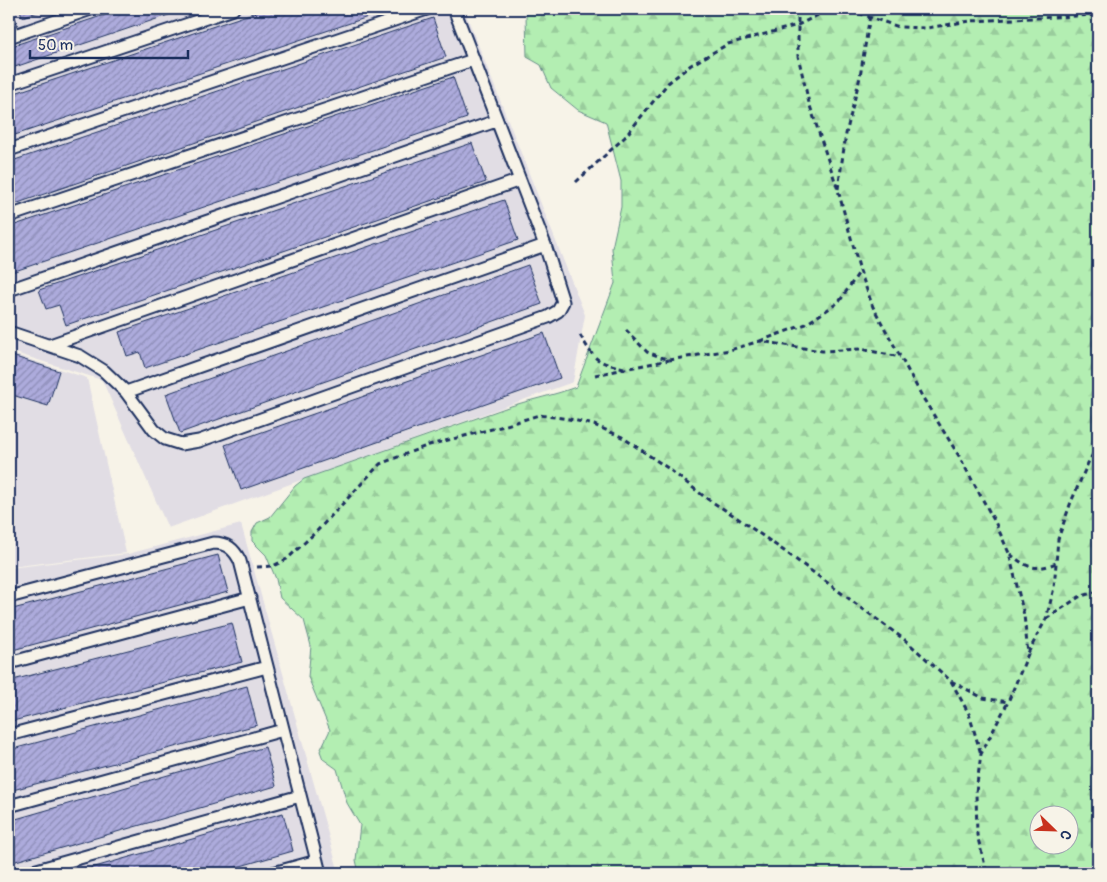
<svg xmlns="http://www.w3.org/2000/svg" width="1107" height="882" viewBox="0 0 1107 882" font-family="Pangolin,sans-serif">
	<defs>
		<pattern id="forest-firs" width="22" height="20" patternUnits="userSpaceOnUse" patternTransform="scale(1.25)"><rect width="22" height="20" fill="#b3eeb2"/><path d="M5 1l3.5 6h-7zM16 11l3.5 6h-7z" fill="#99cc9c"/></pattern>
		<pattern id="building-hatch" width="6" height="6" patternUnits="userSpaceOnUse" patternTransform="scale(1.25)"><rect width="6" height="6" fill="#adabdc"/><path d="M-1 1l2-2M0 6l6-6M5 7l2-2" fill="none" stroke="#8c8cb6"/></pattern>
	</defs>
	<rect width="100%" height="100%" fill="#f7f3e8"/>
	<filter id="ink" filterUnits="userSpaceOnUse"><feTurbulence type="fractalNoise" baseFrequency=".02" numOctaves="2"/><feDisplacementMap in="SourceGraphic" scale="10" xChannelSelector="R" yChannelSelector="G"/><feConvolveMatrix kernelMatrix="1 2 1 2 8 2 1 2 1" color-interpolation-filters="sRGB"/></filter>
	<g filter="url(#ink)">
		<path fill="#e1dde4" d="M 9,9 L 464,9 L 585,315 L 573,382 L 168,528 L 102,380 L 9,351 Z
			M 9,353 L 87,378 L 126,553 L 9,567 Z
			M 241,524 L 339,873 L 9,873 L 9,568 L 128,554 Z"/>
		<path fill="url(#forest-firs)" stroke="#678e88" fill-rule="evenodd" d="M 531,9 L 1098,9 L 1098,873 L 359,873 L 356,860 L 360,825 L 347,803 L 337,769 L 323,759 L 320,751 L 330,730 L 308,677 L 311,646 L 304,620 L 280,598 L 276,579 L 266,555 L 252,541 L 252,532 L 257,523 L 270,517 L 295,486 L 304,479 L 511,406 C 533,399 555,395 576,387 L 615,283 L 612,248 L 621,207 L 621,181 L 606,122 L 578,110 L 551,88 L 541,65 L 527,57 L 526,15 ZM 1040,814 L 1070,814 L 1070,844 L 1040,844 Z"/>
		<path fill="url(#building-hatch)" stroke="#1b2f5e" d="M 20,9 L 47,9 L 22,17 Z
			M 122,9 L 186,9 L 9,69 L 9,47 Z
			M 265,9 L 392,9 L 9,137 L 9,95 Z
			M 433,18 L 446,57 L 9,206 L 9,162 Z
			M 453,77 L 467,118 L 9,273 L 9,227 Z
			M 472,143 L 486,182 L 66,325 L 59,305 L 46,309 L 39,290 Z
			M 504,200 L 518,240 L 145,368 L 140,352 L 127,356 L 119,332 Z
			M 528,265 L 542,304 L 180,433 L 166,394 Z
			M 544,333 L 560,378 L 241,490 L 225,445 Z
			M 9,355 L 59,371 L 48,406 L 9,394 Z
			M 218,555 L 228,592 L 9,651 L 9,610 Z
			M 232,623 L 242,662 L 9,722 L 9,681 Z
			M 247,686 L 257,725 L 9,791 L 9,750 Z
			M 265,747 L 276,786 L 9,863 L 9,821 Z
			M 283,813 L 293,851 L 216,873 L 74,873 Z"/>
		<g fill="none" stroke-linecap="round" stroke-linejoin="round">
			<defs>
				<path id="service" d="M 9,21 L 13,35
					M 9,37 L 91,9
					M 9,84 L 233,9
					M 9,150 L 427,9
					M 9,216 L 473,60
					M 9,290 L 496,121
					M 9,332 L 80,356 L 104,371 L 126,392 L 154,430 L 165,439 L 181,444 L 199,441 L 548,317 L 558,311 L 563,302 L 545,245 L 454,9
					M 50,345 L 520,180
					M 126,392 L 545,245
					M 9,597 L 213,543 C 227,543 234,549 240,561 L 320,873
					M 9,663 L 250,598
					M 9,735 L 267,667
					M 9,806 L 283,730
					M 26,873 L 300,796
					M 273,873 L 317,861"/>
			</defs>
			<use href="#service" stroke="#1b2f5e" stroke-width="15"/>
			<path stroke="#1b2f5e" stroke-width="3" stroke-dasharray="5 4" stroke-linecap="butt" d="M 798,9 L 798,56 L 809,103 L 838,190 L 860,271 L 873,307 L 923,398 L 959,456 L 996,524 L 1009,553 L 1024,615 L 1028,654 L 1008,702 L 981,754 L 976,792 L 977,835 L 987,873
				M 823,13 L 855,12 L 899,27 L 927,28 L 970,21 L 1098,15
				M 576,182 L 625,137 L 668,83 L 691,65 L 728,44 L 798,25 L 830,9
				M 838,189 L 846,134 L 860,77 L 871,9
				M 626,330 L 647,352 L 669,360 L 730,350 L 760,341 L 822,351 L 860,349 L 900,357
				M 580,335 C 595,360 595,362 624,368
				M 760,341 L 806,324 L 839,302 L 860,271
				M 595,375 L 669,360
				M 1010,554 C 1026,567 1035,572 1056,563
				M 257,567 L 273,566 L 287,559 L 317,531 L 380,464 L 429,445 L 500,427 L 539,415 L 569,419 L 594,425 L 622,437 L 669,469 L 706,498 L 733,515 L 787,553 L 905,640 L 951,681 L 969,714 L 981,754
				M 1046,619 L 1079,597 L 1098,591
				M 1028,653 L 1046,619 L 1054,588 L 1058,539 L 1071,502 L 1088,463 L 1098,445
				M 951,681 L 983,698 L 1008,702"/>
			<use href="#service" stroke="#f7f3e8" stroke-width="11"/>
		</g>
	</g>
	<rect width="1107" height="882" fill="none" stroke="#f7f3e8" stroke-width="30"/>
	<rect x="15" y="15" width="1077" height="852" fill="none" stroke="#1b2f5e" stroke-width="2" filter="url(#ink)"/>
	<g transform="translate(1054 830) rotate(113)"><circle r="24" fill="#f7f3e8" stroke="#9fa5b1"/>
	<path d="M0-4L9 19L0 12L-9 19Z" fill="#c8321e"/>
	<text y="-8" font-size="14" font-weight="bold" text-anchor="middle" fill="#1b2f5e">С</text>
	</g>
	<path d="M30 50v8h158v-8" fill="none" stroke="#1b2f5e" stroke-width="2.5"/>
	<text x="38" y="50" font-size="15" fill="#1b2f5e" stroke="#f7f3e8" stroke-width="4" paint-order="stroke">50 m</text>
</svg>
